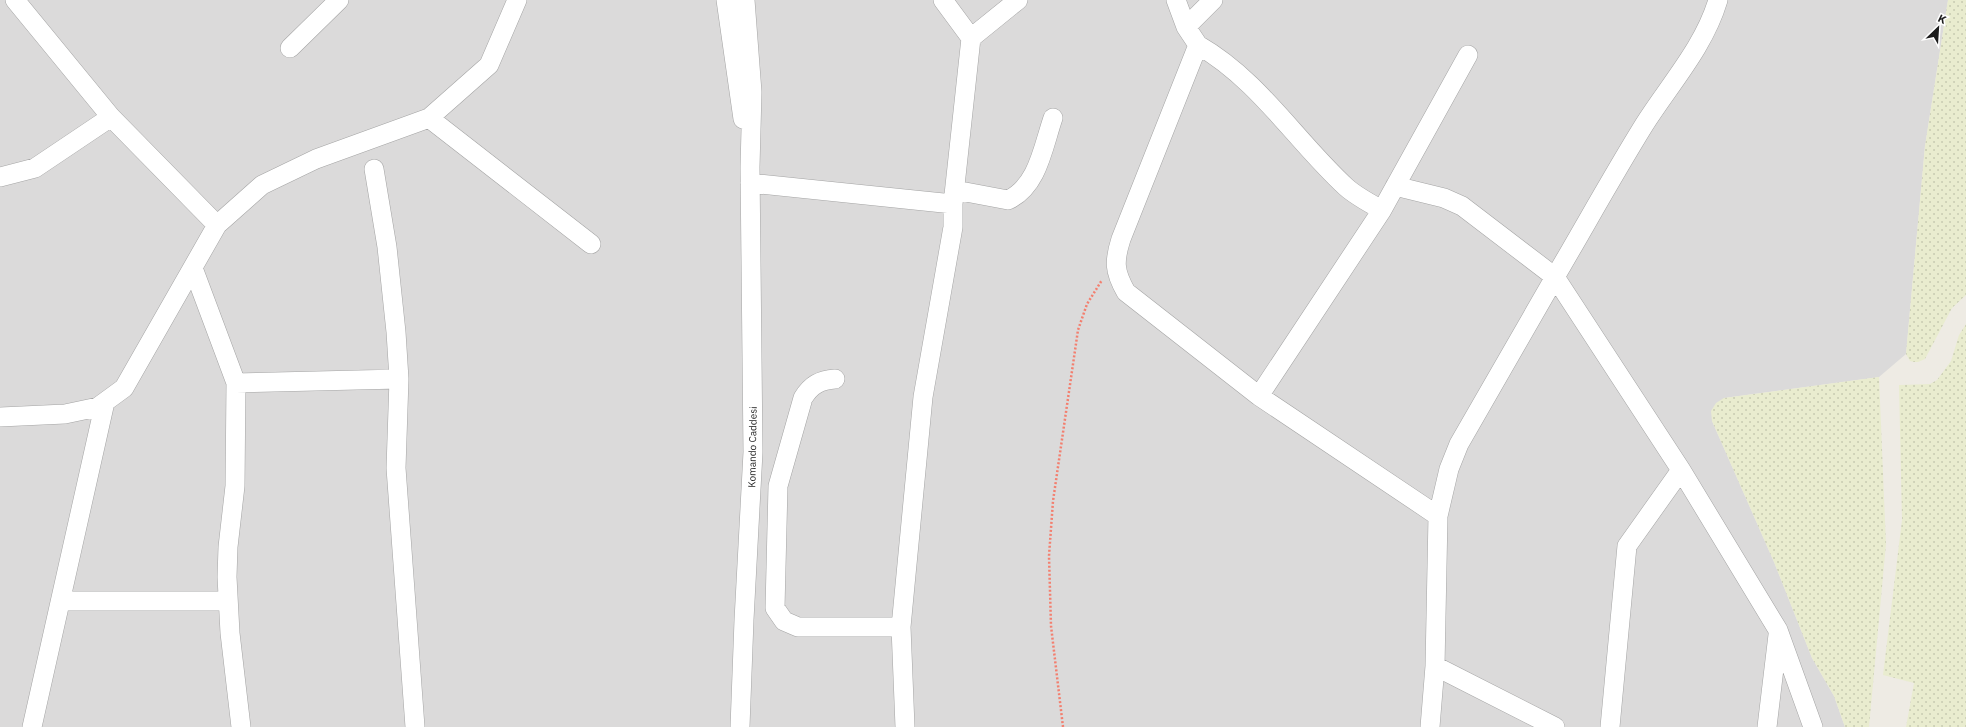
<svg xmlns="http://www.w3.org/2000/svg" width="1966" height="727" viewBox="0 0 1966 727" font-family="'IBM Plex Sans',sans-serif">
	<defs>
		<pattern id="farmland-dots" width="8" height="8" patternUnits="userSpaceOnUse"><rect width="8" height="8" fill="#e9eccf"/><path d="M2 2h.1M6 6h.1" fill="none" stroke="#c7cab1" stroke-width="1.8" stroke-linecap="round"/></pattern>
	</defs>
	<rect width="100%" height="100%" fill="#eeebe4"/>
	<path fill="#dbdada" d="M 0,0 L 1948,0 L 1925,146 L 1906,354 L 1879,377 L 1724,398 L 1712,421 L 1774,562 L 1812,658 L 1834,696 L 1845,727 L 0,727 Z"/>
	<path fill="url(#farmland-dots)" d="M 1948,0 L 1966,0 L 1966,295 L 1952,308 L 1925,359 L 1918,362 L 1914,362 L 1910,361 L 1906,354 L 1911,299 L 1925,146 Z
		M 1966,324 L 1966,727 L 1906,727 L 1914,683 L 1883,675 L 1902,520 L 1899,385 L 1930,384 L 1937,380 L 1951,361 L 1959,335 Z
		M 1879,377 L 1886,544 L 1869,727 L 1845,727 L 1834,696 L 1812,658 L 1774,562 L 1712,421 L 1711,411 L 1716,403 L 1724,398 Z"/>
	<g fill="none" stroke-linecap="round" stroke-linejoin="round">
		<defs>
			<path id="minor" d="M 15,0 L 111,117 L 217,225
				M 726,0 L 743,119
				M 943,0 L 971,38
				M 1176,0 L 1186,27 L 1213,0
				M 1186,27 L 1198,45 L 1121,239 C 1114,261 1114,271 1126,292 L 1259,396 L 1382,210 L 1468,55
				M 1198,45 C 1259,80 1295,140 1346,187 C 1356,196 1369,203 1382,210
				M 290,48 L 339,0
				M 429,118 L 591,244
				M 374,169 L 387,247 L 396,332 L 399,379 L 396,468 L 415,727
				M 0,177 L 35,168 L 111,117
				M 750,183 L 953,204 L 971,38 L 1018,0
				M 1395,186 L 1444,198 L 1462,206 L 1555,277 C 1585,226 1613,175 1644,125 C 1670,84 1704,47 1718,0
				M 955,190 L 1008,200 C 1038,186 1043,147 1053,118
				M 193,268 L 236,383 L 235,486 L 228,547 L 227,577 L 230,633 L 241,727
				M 835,379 C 820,380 811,385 803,398 L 778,486 L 775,608 L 784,621 L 798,627 L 901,627 L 923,397 L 953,227 L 953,204
				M 236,383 L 399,379
				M 1259,396 L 1438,516 L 1449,469 L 1459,444 L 1555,277 L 1681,470 L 1627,546 L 1610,727
				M 0,417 L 65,414 L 98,407 L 124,388 L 217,225 L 262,185 L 316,159 L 429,118 L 489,65 L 517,0
				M 1681,470 L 1778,630 L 1813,727
				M 61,601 L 227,601
				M 901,627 L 905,727
				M 1435,666 L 1555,727
				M 32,727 L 105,402
				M 740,727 L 744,620 L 753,452 L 750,167 L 752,92 L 745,0
				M 1430,727 L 1435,666 L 1438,516
				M 1767,727 L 1778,635"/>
		</defs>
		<use href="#minor" stroke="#a4a4a4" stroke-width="20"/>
		<path stroke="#f37f6f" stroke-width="2.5" stroke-dasharray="2 2" stroke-linecap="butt" d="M 1063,727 L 1051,626 L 1049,556 L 1053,501 L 1078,330 L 1087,304 L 1102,280"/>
		<use href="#minor" stroke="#fff" stroke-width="19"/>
	</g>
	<g text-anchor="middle" stroke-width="3.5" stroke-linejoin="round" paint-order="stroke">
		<g font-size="10" fill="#1d1d1d" stroke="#fff">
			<text transform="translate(752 447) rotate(-89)" y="4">Komando Caddesi</text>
		</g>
	</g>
	<g transform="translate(1938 28) rotate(25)" stroke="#ffffff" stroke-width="3" paint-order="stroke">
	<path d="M0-3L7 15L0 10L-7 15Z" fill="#1d1d1d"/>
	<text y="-6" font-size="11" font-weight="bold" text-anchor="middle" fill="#1d1d1d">K</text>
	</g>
</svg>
